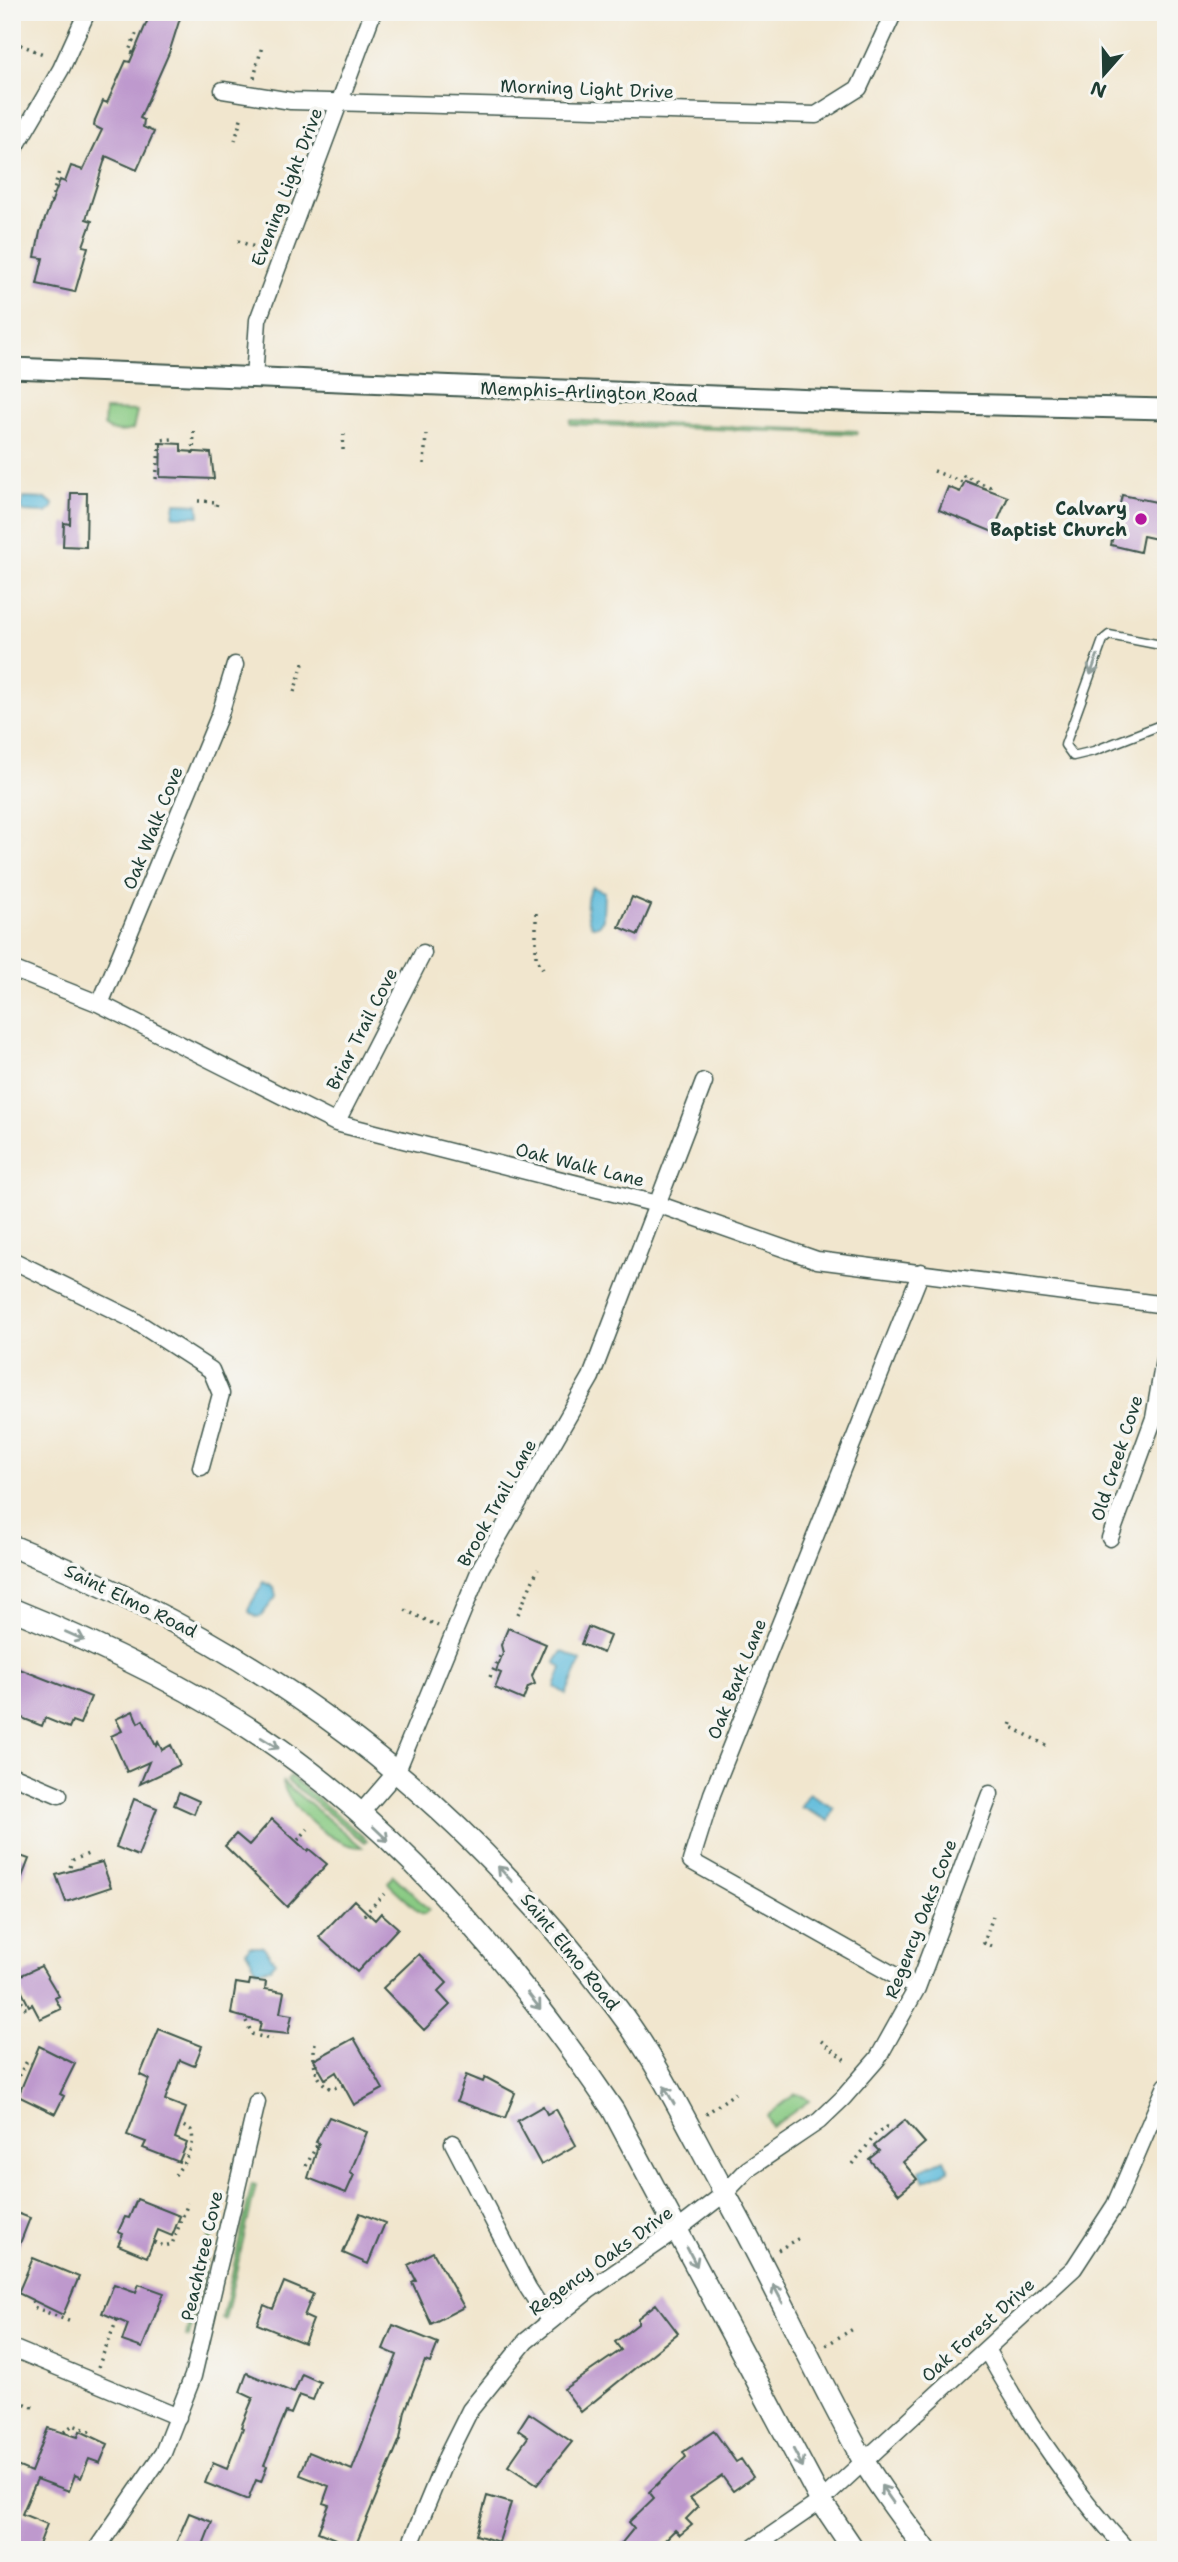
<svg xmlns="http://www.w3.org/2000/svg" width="1178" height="2562" viewBox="0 0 1178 2562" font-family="'Shantell Sans',sans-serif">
	<rect width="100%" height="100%" fill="#f6f6f2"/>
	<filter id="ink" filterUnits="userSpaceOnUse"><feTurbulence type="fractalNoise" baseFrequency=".0143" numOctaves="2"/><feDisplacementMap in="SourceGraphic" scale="14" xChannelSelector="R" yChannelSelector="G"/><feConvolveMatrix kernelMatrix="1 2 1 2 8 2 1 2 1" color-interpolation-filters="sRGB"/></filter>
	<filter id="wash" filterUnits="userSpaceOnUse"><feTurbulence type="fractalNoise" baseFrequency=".00686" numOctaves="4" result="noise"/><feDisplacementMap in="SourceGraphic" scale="28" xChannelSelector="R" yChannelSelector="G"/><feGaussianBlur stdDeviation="1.57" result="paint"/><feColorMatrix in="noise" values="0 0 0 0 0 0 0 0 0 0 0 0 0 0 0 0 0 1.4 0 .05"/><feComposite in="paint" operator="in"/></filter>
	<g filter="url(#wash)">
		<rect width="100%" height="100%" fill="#f1e6ce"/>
		<path fill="#89ca83" stroke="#54845c" stroke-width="2" d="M 105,410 L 137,411 L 133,429 C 125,433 111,433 104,426 Z
			M 570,420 L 602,422 L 857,431 L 857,434 L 570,424 Z
			M 290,1776 L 367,1840 L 364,1842 L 287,1780 Z
			M 283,1782 L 362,1847 C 337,1849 286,1807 283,1782 Z
			M 393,1875 L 429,1910 L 424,1914 L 419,1912 L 388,1883 Z
			M 795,2094 L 802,2095 L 809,2101 L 772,2127 L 767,2116 Z
			M 252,2184 L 256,2185 L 225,2320 L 222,2319 Z
			M 213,2219 L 216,2219 L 189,2337 L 186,2336 Z"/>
		<path fill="#5bbada" stroke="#3d7c87" stroke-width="2" d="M 23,498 L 47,499 L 53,504 L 52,509 L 46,513 L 24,512 L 21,509 Z
			M 175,503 L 198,504 L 199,516 L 173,516 Z
			M 592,887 L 604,892 L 603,919 L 598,926 L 592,926 C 586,917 584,898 592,887 Z
			M 264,1582 L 274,1587 L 276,1597 L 261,1616 L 256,1617 L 249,1612 L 249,1607 Z
			M 562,1651 L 581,1661 L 566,1694 L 555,1687 L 562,1668 L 555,1662 Z
			M 809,1794 L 834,1808 L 829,1821 L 801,1807 Z
			M 263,1946 L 275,1962 L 270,1968 L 257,1970 L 246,1951 L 250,1946 Z
			M 944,2159 L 949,2170 L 924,2181 L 919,2170 Z"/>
		<g id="blocks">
			<path fill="#be99cd" d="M 151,12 L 182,12 L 169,53 L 140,118 L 144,120 L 143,127 L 154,132 L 137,170 L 106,156 L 86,219 L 92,221 L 83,246 L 88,247 L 75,292 L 37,284 L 43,258 L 35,257 L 40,232 L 60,180 L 65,182 L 71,166 L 83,170 L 102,130 L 94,126 L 95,120 L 103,101 L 107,103 L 126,61 L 130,62 Z
				M 161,443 L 181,444 L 181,451 L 211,453 L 214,479 L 160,477 Z
				M 965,481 L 1008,497 L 993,532 L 939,510 L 948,487 L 960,492 Z
				M 71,493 L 87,493 L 86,547 L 63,546 L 64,523 L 70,524 Z
				M 1122,495 L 1166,504 L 1166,541 L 1143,536 L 1140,552 L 1111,545 Z
				M 632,897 L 651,905 L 638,935 L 619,927 Z
				M 588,1627 L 610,1636 L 603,1653 L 581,1644 Z
				M 508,1628 L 546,1644 L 532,1676 L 535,1684 L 528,1687 L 523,1700 L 495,1688 L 501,1673 L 496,1671 L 503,1653 L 501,1645 Z
				M 12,1666 L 91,1697 L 80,1724 L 72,1721 L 69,1728 L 45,1718 L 42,1726 L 12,1714 Z
				M 133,1711 L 138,1723 L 143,1720 L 156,1746 L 158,1742 L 162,1750 L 171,1745 L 180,1765 L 140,1784 L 149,1762 L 127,1772 L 111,1736 L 122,1731 L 116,1719 Z
				M 179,1792 L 199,1801 L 194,1814 L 174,1805 Z
				M 134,1799 L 157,1808 L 138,1856 L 116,1847 Z
				M 272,1819 L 307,1851 L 309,1849 L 327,1864 L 287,1907 L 225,1846 L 236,1834 L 249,1845 Z
				M 12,1853 L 29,1859 L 13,1900 L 12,1900 Z
				M 102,1862 L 111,1887 L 66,1902 L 56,1875 Z
				M 354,1900 L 375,1920 L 381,1913 L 398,1928 L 357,1972 L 319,1937 Z
				M 419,1954 L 447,1983 L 438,1992 L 450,2005 L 424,2030 L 383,1988 Z
				M 41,1966 L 59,1996 L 55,1998 L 61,2009 L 40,2019 L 32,2004 L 29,2006 L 15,1978 Z
				M 250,1980 L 266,1982 L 265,1989 L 284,1992 L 280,2013 L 292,2015 L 288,2034 L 259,2031 L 261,2022 L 231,2014 L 236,1983 L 249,1985 Z
				M 159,2029 L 202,2046 L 194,2066 L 180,2060 L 165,2100 L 186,2108 L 175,2138 L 187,2143 L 179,2162 L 143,2148 L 146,2142 L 127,2135 L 149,2079 L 140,2075 Z
				M 354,2038 L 383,2089 L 354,2105 L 336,2072 L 325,2079 L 314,2060 Z
				M 39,2046 L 75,2064 L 60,2094 L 64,2096 L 55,2114 L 18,2096 Z
				M 466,2075 L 483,2082 L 485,2077 L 515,2093 L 505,2118 L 457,2101 Z
				M 543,2106 L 547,2114 L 556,2109 L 576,2145 L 541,2165 L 517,2121 Z
				M 329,2117 L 367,2132 L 350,2173 L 354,2175 L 346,2193 L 308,2178 L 319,2143 L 316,2142 Z
				M 905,2120 L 925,2143 L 903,2162 L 917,2179 L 899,2194 L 869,2159 L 879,2151 L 874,2146 Z
				M 137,2199 L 180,2216 L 172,2236 L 158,2230 L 147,2257 L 118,2245 L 123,2234 L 118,2232 L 125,2217 L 129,2218 Z
				M 12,2211 L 30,2218 L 13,2261 L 12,2261 Z
				M 360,2213 L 385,2223 L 368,2264 L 343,2253 Z
				M 433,2252 L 464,2307 L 431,2324 L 412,2282 L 416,2280 L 408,2265 Z
				M 33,2258 L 79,2277 L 63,2315 L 18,2293 Z
				M 284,2282 L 313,2294 L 304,2316 L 313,2320 L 304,2343 L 257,2324 L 264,2305 L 273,2309 Z
				M 114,2284 L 136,2292 L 139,2284 L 164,2293 L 142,2348 L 122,2341 L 128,2324 L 102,2313 Z
				M 656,2304 L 678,2333 L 581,2412 L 564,2389 L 621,2350 L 615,2342 L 638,2324 L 638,2318 Z
				M 393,2325 L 438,2343 L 430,2363 L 425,2361 L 405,2411 L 400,2439 L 355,2547 L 318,2532 L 329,2505 L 323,2503 L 329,2486 L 300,2475 L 309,2452 L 352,2470 L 397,2355 L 383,2349 Z
				M 247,2373 L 294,2393 L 302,2374 L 320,2382 L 313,2400 L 299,2395 L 291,2414 L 286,2412 L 264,2465 L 267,2466 L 261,2482 L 256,2480 L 248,2500 L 205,2483 L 213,2463 L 227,2469 L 243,2428 L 241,2427 L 253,2398 L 240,2392 Z
				M 529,2413 L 572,2442 L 537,2485 L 508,2466 L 528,2437 L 518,2430 Z
				M 48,2428 L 78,2437 L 80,2431 L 108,2444 L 100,2463 L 89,2459 L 81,2478 L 75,2475 L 69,2491 L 37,2479 L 22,2514 L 47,2524 L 37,2550 L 12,2550 L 12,2464 L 31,2472 Z
				M 714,2431 L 736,2462 L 741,2459 L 753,2477 L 733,2491 L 722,2476 L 690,2498 L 698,2507 L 686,2519 L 692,2525 L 680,2535 L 675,2530 L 655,2550 L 616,2550 L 634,2528 L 629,2522 L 654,2498 L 649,2492 L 686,2457 L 683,2452 Z
				M 487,2496 L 511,2503 L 499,2542 L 476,2535 Z
				M 189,2513 L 212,2522 L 201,2550 L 173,2550 Z"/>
		</g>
	</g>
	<g filter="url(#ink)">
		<use href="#blocks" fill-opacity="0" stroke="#3e564b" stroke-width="2"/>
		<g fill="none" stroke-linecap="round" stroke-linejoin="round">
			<defs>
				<path id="service" d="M 1166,646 L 1109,635 L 1103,640 L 1065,745 L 1073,756 L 1094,751 L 1166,723"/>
				<path id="minor" d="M 223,90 L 291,101 L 816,115 L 859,88 L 894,12
					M 12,153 L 61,69 L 87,12
					M 254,379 L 258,320 L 373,12
					M 12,969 L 100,1004 L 336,1123 L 657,1204 L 817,1260 L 1166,1305
					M 100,1004 L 220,714 L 235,665
					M 336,1123 L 423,953
					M 12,1260 L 132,1319 L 211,1370 L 221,1394 L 201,1467
					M 1110,1538 L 1154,1418 L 1166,1348
					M 12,1775 L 59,1795
					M 360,1814 L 397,1771 L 481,1567 L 591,1377 L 704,1082
					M 917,1988 L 691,1861 L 712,1794 L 921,1272
					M 453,2143 L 528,2288 L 549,2320
					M 12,2348 L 178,2417
					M 987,2351 C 1027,2423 1071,2488 1127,2550
					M 96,2550 L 163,2453 L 193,2376 L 257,2102
					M 408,2550 L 447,2456 L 470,2410 L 526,2341 L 588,2291 L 677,2230 L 725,2193 L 748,2169 L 819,2121 L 843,2098 L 878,2058 L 917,1988 L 990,1794
					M 750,2550 L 821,2501 L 1074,2268 L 1115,2205 L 1166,2086"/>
				<path id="tertiary" d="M 12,368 L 866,402 L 1166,409"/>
				<path id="secondary" d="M 12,1546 C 266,1650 452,1788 617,2008 C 659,2063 690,2130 723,2190 C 772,2277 813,2370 862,2458 C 880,2490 904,2520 926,2550
					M 12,1609 C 103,1646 200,1692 280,1749 C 413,1844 522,1975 613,2110 L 821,2501 L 854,2550"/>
			</defs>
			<use href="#service" stroke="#3e564b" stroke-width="11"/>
			<use href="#minor" stroke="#3e564b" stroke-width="19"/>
			<use href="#tertiary" stroke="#3e564b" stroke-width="23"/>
			<use href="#secondary" stroke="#3e564b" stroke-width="24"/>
			<path stroke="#3e564b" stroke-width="3.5" stroke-dasharray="2 5" stroke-linecap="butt" d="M 14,42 L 43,54
				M 133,53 L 129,51 L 136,34
				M 254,78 L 262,46
				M 235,141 L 242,115
				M 51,202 L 59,171
				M 238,241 L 263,250
				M 343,450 L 344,430
				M 193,454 L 194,430
				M 424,464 L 426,434
				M 934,471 L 962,482 L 964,476 L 990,487 L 989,489
				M 156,479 L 160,440 L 172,439
				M 198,501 L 217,502 L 216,507
				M 294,692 L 303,664 L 306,665
				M 536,913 L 536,958 L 545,972
				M 405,1610 L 438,1626
				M 518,1614 L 538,1569
				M 490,1677 L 500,1656
				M 1011,1723 L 1010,1726 L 1049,1747
				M 298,1840 L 308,1829
				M 70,1867 L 73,1860 L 88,1854
				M 364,1915 L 384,1894
				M 992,1946 L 984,1943 L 993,1916
				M 15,1989 L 25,2008 L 31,2008
				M 246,2021 L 252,2034 L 272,2040
				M 821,2041 L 848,2062
				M 315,2043 C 312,2060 314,2080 331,2089 L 343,2085
				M 15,2082 L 27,2061 L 31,2063
				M 706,2114 L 735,2093
				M 853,2164 L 876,2134 L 886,2127 L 891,2128
				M 306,2166 L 317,2145
				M 175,2175 C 184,2163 197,2146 191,2130 L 181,2125
				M 154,2242 L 164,2246 L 172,2244 L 188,2203
				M 778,2250 L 801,2237
				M 32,2301 L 34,2307 L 71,2322
				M 826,2345 L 853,2329
				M 98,2367 L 118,2317
				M 12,2398 L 35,2408
				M 64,2432 L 73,2425 L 92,2432"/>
			<use href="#service" stroke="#fff" stroke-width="8"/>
			<use href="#minor" stroke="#fff" stroke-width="16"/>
			<use href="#tertiary" stroke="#fff" stroke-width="19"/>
			<use href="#secondary" stroke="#fff" stroke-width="21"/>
		</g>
		<defs><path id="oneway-shaft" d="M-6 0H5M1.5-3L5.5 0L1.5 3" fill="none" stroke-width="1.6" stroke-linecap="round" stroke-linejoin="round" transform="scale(1.75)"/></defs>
		<g stroke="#8f9e9a">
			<use href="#oneway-shaft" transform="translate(1094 665) rotate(110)"/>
			<use href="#oneway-shaft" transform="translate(75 1636) rotate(24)"/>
			<use href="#oneway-shaft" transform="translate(270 1743) rotate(32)"/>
			<use href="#oneway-shaft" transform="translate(381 1834) rotate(44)"/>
			<use href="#oneway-shaft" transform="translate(505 1874) rotate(-133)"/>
			<use href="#oneway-shaft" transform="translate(534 2001) rotate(52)"/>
			<use href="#oneway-shaft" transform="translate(669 2095) rotate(-120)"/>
			<use href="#oneway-shaft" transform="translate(692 2257) rotate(62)"/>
			<use href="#oneway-shaft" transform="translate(778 2294) rotate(-118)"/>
			<use href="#oneway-shaft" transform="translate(798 2458) rotate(62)"/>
			<use href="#oneway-shaft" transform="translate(887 2494) rotate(-125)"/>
		</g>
	</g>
	<circle fill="#b5179e" stroke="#f6f6f2" stroke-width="2.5" cx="1141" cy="519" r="7"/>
	<g text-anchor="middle" stroke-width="7" stroke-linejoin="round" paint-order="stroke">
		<g font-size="18" fill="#1f3d34" stroke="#f6f6f2">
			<text transform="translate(587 89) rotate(2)" y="6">Morning Light Drive</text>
			<text transform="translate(287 187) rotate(-69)" y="6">Evening Light Drive</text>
			<text transform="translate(589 392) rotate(2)" y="6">Memphis-Arlington Road</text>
			<text transform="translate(153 828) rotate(-68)" y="6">Oak Walk Cove</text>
			<text transform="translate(362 1029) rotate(-63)" y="6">Briar Trail Cove</text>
			<text transform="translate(580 1165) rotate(14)" y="6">Oak Walk Lane</text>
			<text transform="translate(1117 1458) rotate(-72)" y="6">Old Creek Cove</text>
			<text transform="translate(497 1503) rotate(-61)" y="6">Brook Trail Lane</text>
			<text transform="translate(131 1601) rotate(26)" y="6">Saint Elmo Road</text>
			<text transform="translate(737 1679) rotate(-68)" y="6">Oak Bark Lane</text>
			<text transform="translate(921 1919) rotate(-69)" y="6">Regency Oaks Cove</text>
			<text transform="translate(570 1952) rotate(51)" y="6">Saint Elmo Road</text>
			<text transform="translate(202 2256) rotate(-77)" y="6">Peachtree Cove</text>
			<text transform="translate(601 2261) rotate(-36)" y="6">Regency Oaks Drive</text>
			<text transform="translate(978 2330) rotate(-42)" y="6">Oak Forest Drive</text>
		</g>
		<g font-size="18" font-weight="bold" fill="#1f3d34" stroke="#f6f6f2" text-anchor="end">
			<text x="1127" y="515">Calvary<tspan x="1127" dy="21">Baptist Church</tspan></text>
		</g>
	</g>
	<rect width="1178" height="2562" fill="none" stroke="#f6f6f2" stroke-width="42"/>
	<g transform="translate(1104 74) rotate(200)" stroke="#f6f6f2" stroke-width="5" paint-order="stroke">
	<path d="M0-5L12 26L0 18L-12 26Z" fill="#1f3d34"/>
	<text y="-10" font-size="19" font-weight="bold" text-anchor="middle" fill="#1f3d34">N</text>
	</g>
</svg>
